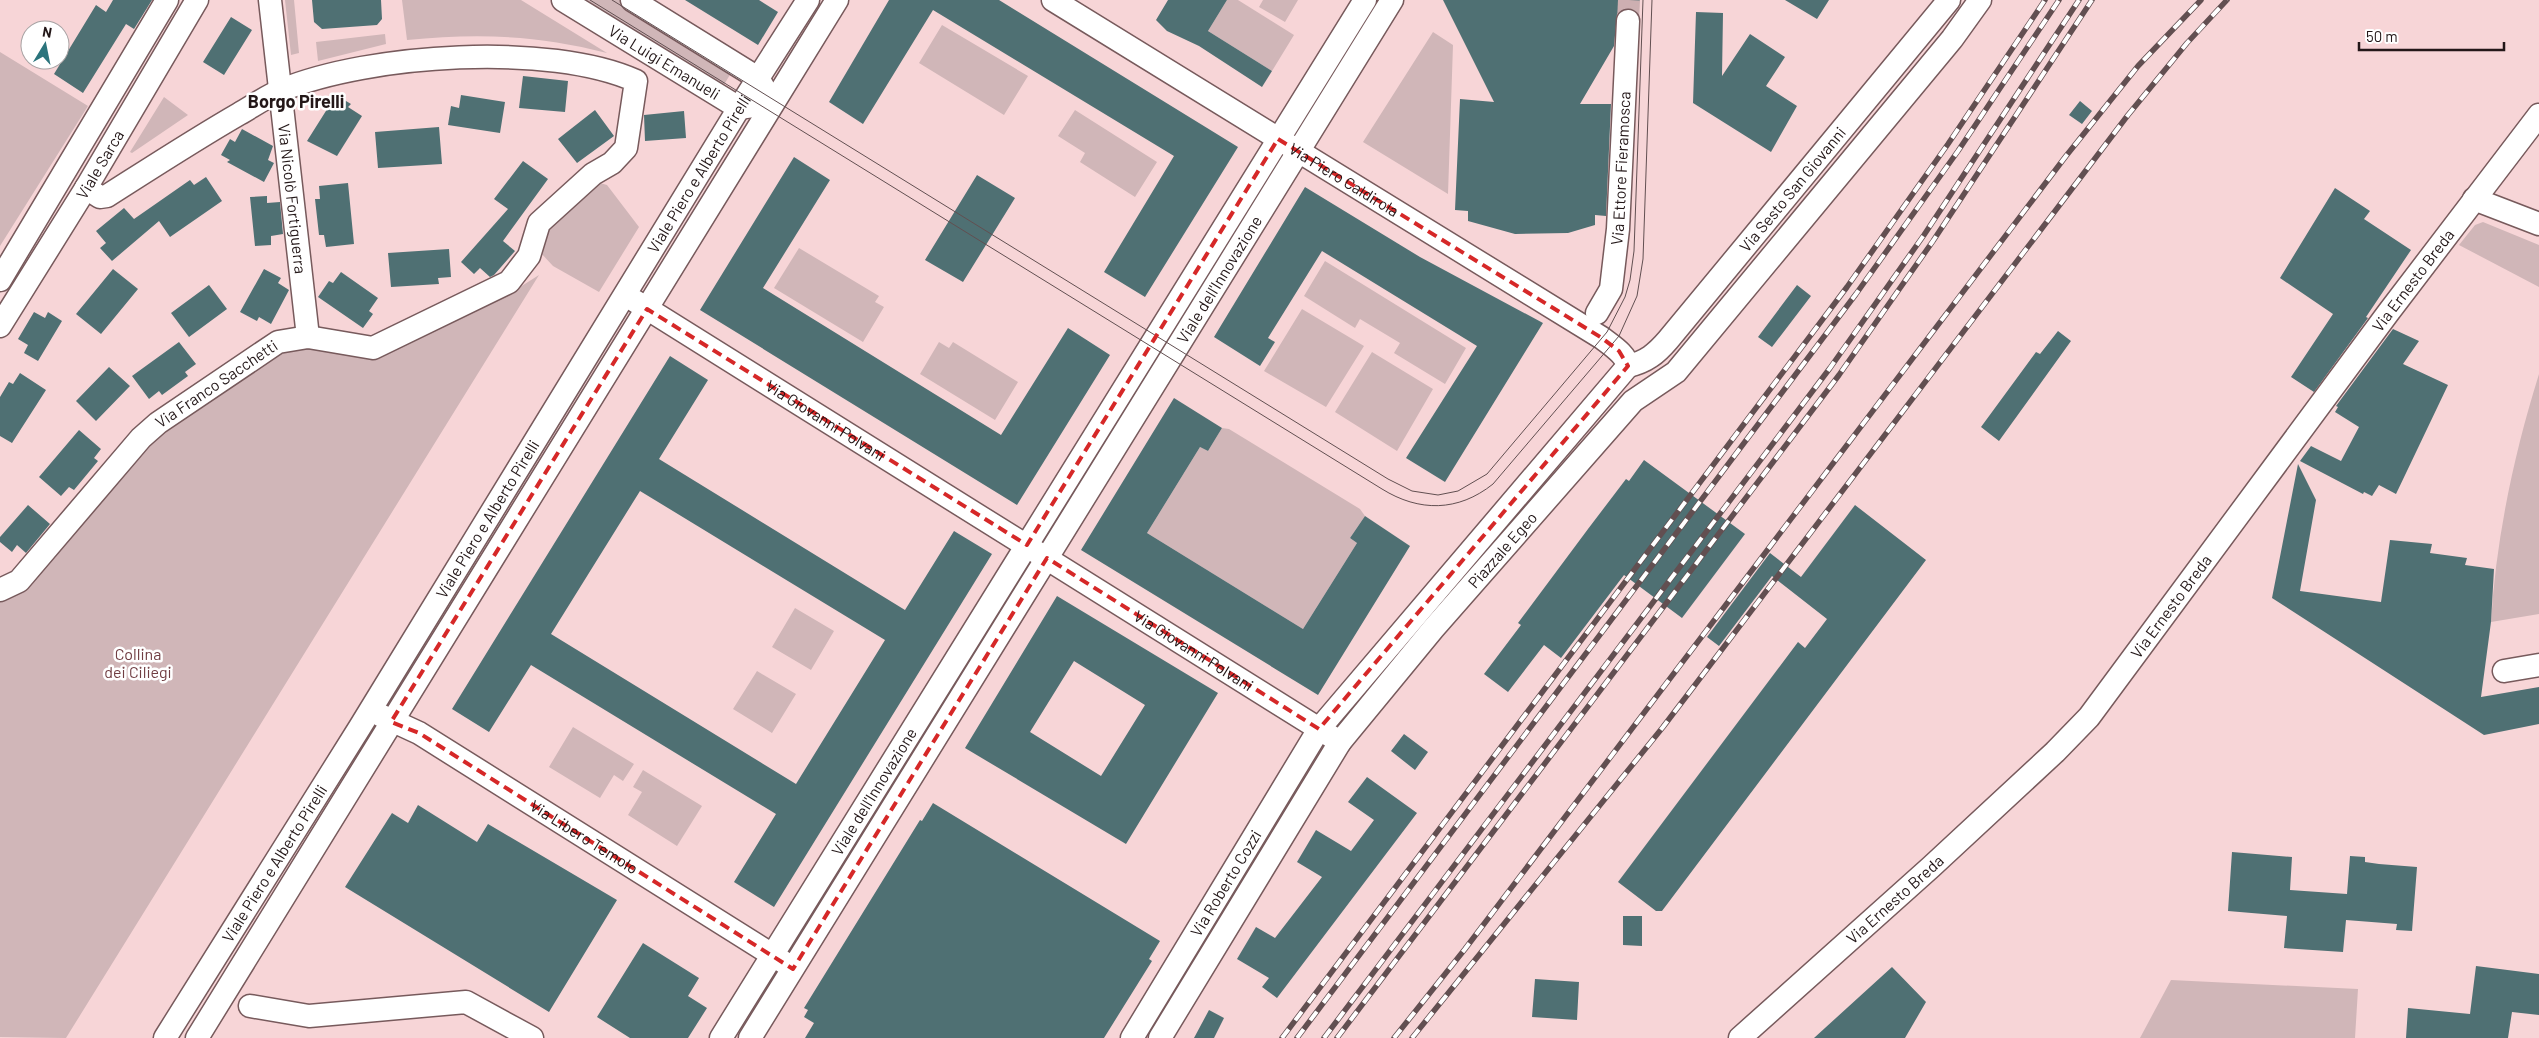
<svg xmlns="http://www.w3.org/2000/svg" width="2539" height="1038" viewBox="0 0 2539 1038" font-family="Barlow,sans-serif">
	<rect width="100%" height="100%" fill="#f7d5d7"/>
	<path fill="#d0b6b8" d="M 285,0 L 294,0 L 299,53 L 291,55 Z
		M 402,0 L 521,0 L 607,53 C 538,35 478,33 407,40 Z
		M 579,0 L 623,0 L 734,68 L 722,88 Z
		M 1227,0 L 1238,0 L 1294,35 L 1272,71 L 1208,31 Z
		M 1263,0 L 1298,0 L 1285,22 L 1259,7 Z
		M 942,25 L 1028,76 L 1004,115 L 919,63 Z
		M 1433,32 L 1453,45 L 1448,194 L 1363,142 Z
		M 385,34 L 386,44 L 318,61 L 316,42 Z
		M 0,52 L 88,106 L 0,246 Z
		M 164,97 L 188,115 L 132,153 L 130,152 Z
		M 1075,110 L 1157,162 L 1135,197 L 1080,162 L 1085,153 L 1058,136 Z
		M 600,183 L 607,185 L 639,227 L 599,292 L 553,266 L 540,252 L 545,227 Z
		M 2483,222 L 2539,245 L 2539,287 L 2459,245 L 2475,225 Z
		M 799,248 L 879,296 L 875,302 L 884,307 L 863,342 L 774,288 Z
		M 1325,261 L 1466,348 L 1445,384 L 1394,353 L 1400,343 L 1360,319 L 1355,328 L 1304,296 Z
		M 539,275 L 66,1038 L 0,1037 L 0,596 L 146,446 L 218,389 L 291,344 L 337,352 L 509,294 Z
		M 1302,309 L 1364,346 L 1326,407 L 1264,371 Z
		M 939,342 L 949,348 L 953,342 L 1018,382 L 995,420 L 920,374 Z
		M 1372,352 L 1433,389 L 1397,451 L 1335,412 Z
		M 2539,374 L 2539,614 L 2491,622 C 2496,538 2514,454 2539,374 Z
		M 1222,428 L 1229,429 L 1360,509 L 1365,516 L 1350,538 L 1357,543 L 1303,629 L 1147,533 L 1200,447 L 1208,451 Z
		M 795,608 L 834,631 L 811,670 L 772,647 Z
		M 757,671 L 796,694 L 772,733 L 733,709 Z
		M 573,727 L 634,764 L 623,781 L 614,775 L 600,798 L 549,767 Z
		M 643,770 L 702,806 L 677,846 L 628,815 L 642,792 L 633,787 Z
		M 2171,980 L 2358,989 L 2355,1038 L 2140,1038 Z"/>
	<path fill="#4f7073" fill-rule="evenodd" d="M 113,0 L 152,0 L 134,29 L 126,24 L 83,93 L 54,74 L 96,5 L 106,12 Z
		M 312,0 L 381,0 L 382,19 L 377,25 L 322,29 L 314,22 Z
		M 685,0 L 759,0 L 778,12 L 758,45 Z
		M 889,0 L 999,0 L 1238,147 L 1145,297 L 1104,272 L 1174,156 L 933,10 L 863,124 L 829,102 Z
		M 1168,0 L 1227,0 L 1208,31 L 1272,71 L 1262,87 L 1199,46 L 1167,31 L 1156,20 Z
		M 1443,0 L 1640,0 L 1634,10 L 1622,9 L 1617,14 L 1614,46 L 1580,104 L 1611,104 L 1606,216 L 1595,215 L 1595,225 L 1568,233 L 1515,234 L 1468,221 L 1468,211 L 1455,210 L 1460,99 L 1494,102 Z
		M 1785,0 L 1829,0 L 1817,19 Z
		M 1696,12 L 1723,13 L 1722,76 L 1750,34 L 1785,57 L 1766,86 L 1797,106 L 1771,152 L 1693,103 Z
		M 231,17 L 252,30 L 224,75 L 203,62 Z
		M 523,76 L 568,81 L 565,112 L 519,108 Z
		M 336,95 L 351,104 L 348,107 L 362,116 L 337,156 L 307,141 Z
		M 461,95 L 505,102 L 500,133 L 448,125 L 451,106 L 459,108 Z
		M 2080,101 L 2092,111 L 2082,124 L 2069,115 Z
		M 595,110 L 614,136 L 577,163 L 558,139 Z
		M 684,111 L 686,138 L 645,141 L 644,115 Z
		M 439,127 L 442,164 L 378,168 L 375,132 Z
		M 242,129 L 273,146 L 268,160 L 274,163 L 264,182 L 227,162 L 230,160 L 221,155 L 230,139 L 235,142 Z
		M 794,157 L 830,180 L 763,288 L 1001,435 L 1068,328 L 1110,355 L 1017,505 L 700,310 Z
		M 523,161 L 548,179 L 503,241 L 515,251 L 494,275 L 490,277 L 480,268 L 474,274 L 461,262 L 508,209 L 494,199 Z
		M 977,175 L 1015,198 L 963,282 L 925,260 Z
		M 206,177 L 222,201 L 170,237 L 159,221 L 112,261 L 100,248 L 106,243 L 96,231 L 124,208 L 134,219 L 190,180 L 194,185 Z
		M 348,183 L 354,244 L 326,247 L 324,235 L 319,235 L 315,199 L 320,199 L 319,186 Z
		M 1305,187 L 1420,257 L 1543,323 L 1445,482 L 1406,458 L 1477,346 L 1322,251 L 1268,338 L 1275,342 L 1260,366 L 1214,337 Z
		M 2335,188 L 2370,211 L 2364,219 L 2411,250 L 2366,317 L 2368,318 L 2314,392 L 2291,377 L 2333,314 L 2280,278 Z
		M 267,196 L 267,203 L 280,202 L 283,234 L 271,236 L 271,245 L 255,246 L 250,197 Z
		M 449,249 L 451,277 L 438,278 L 439,284 L 391,287 L 388,253 Z
		M 113,269 L 138,289 L 101,334 L 76,314 Z
		M 264,269 L 281,278 L 278,283 L 289,290 L 271,324 L 259,317 L 257,321 L 240,312 Z
		M 341,272 L 378,298 L 369,311 L 373,314 L 363,328 L 318,297 L 329,281 L 333,283 Z
		M 209,285 L 227,309 L 189,337 L 171,313 Z
		M 1797,285 L 1811,296 L 1772,347 L 1758,337 Z
		M 34,312 L 45,318 L 48,312 L 62,321 L 38,361 L 24,353 L 28,345 L 18,339 Z
		M 2393,329 L 2419,341 L 2403,364 L 2448,385 L 2396,494 L 2379,485 L 2372,496 L 2364,492 L 2363,494 L 2300,461 L 2311,446 L 2341,461 L 2359,427 L 2335,412 L 2338,407 L 2336,406 Z
		M 2058,331 L 2071,341 L 1999,441 L 1981,427 L 2036,352 L 2040,354 Z
		M 179,342 L 196,364 L 185,372 L 188,376 L 162,395 L 159,391 L 149,399 L 132,376 Z
		M 670,356 L 708,380 L 659,459 L 905,610 L 954,531 L 992,554 L 774,907 L 734,882 L 776,814 L 692,763 L 531,665 L 489,732 L 452,709 ZM 640,491 L 885,640 L 796,784 L 551,634 Z
		M 109,367 L 130,386 L 96,421 L 76,401 Z
		M 20,373 L 46,390 L 12,443 L 0,436 L 0,397 L 9,382 L 13,384 Z
		M 1174,398 L 1222,428 L 1208,451 L 1200,447 L 1147,533 L 1303,629 L 1357,543 L 1350,538 L 1365,516 L 1410,546 L 1318,695 L 1081,550 Z
		M 79,430 L 101,449 L 94,458 L 98,461 L 74,490 L 69,487 L 61,496 L 39,477 Z
		M 1644,460 L 1745,534 L 1682,618 L 1624,575 L 1561,658 L 1544,645 L 1508,692 L 1484,674 L 1521,625 L 1518,623 L 1588,529 L 1626,479 L 1629,481 Z
		M 2298,464 L 2316,500 L 2300,591 L 2381,602 L 2390,540 L 2432,544 L 2430,553 L 2467,558 L 2465,565 L 2494,569 L 2491,622 L 2481,697 L 2539,687 L 2539,724 L 2484,735 L 2272,598 Z
		M 28,505 L 50,524 L 26,553 L 17,545 L 12,552 L 0,542 L 0,537 Z
		M 1855,505 L 1926,560 L 1662,911 L 1656,911 L 1618,882 L 1798,642 L 1805,648 L 1827,619 L 1772,576 L 1719,646 L 1707,637 L 1770,553 L 1801,577 Z
		M 1057,596 L 1218,693 L 1126,844 L 965,748 ZM 1074,661 L 1145,705 L 1101,776 L 1030,732 Z
		M 1404,734 L 1428,752 L 1415,770 L 1391,751 Z
		M 1367,777 L 1417,813 L 1277,998 L 1262,987 L 1269,978 L 1237,959 L 1256,927 L 1275,938 L 1322,877 L 1297,862 L 1316,830 L 1351,851 L 1374,820 L 1348,802 Z
		M 933,803 L 1160,941 L 1149,959 L 1152,961 L 1104,1038 L 805,1038 L 814,1023 L 804,1017 L 808,1010 L 804,1008 L 920,820 L 922,821 Z
		M 418,805 L 477,842 L 488,824 L 617,900 L 549,1012 L 345,887 L 392,813 L 408,823 Z
		M 2232,852 L 2292,857 L 2290,890 L 2347,894 L 2350,856 L 2365,857 L 2365,862 L 2379,864 L 2417,867 L 2412,931 L 2396,930 L 2397,924 L 2346,920 L 2343,952 L 2284,948 L 2287,916 L 2228,911 Z
		M 1623,916 L 1642,916 L 1642,946 L 1623,945 Z
		M 643,943 L 699,978 L 688,996 L 707,1008 L 688,1038 L 630,1038 L 597,1017 Z
		M 2476,966 L 2539,974 L 2539,1015 L 2512,1012 L 2508,1038 L 2406,1038 L 2408,1008 L 2470,1014 Z
		M 1892,967 L 1926,1002 L 1905,1038 L 1814,1038 Z
		M 1535,979 L 1579,982 L 1577,1020 L 1532,1017 Z
		M 1209,1010 L 1224,1018 L 1214,1038 L 1194,1038 Z"/>
	<g fill="none" stroke-linecap="round" stroke-linejoin="round">
		<path stroke="#cdafb1" stroke-width="22" stroke-dasharray="22 11" stroke-linecap="butt" d="M 1628,21 L 1629,0"/>
		<defs>
			<g id="minor">
				<path id="s1" d="M 270,0 L 308,337"/>
				<path id="s2" d="M 563,0 L 739,108 L 753,106"/>
				<path d="M 632,0 L 758,78 L 765,90"/>
				<path id="s3" d="M 1053,0 C 1235,114 1419,225 1602,338 C 1612,346 1626,354 1628,366"/>
				<path d="M 2474,199 L 2539,224"/>
				<path d="M 0,280 L 167,0"/>
				<path id="s4" d="M 635,301 L 1340,742"/>
				<path id="s5" d="M 1597,313 L 1611,289 L 1618,229 L 1628,21"/>
				<path id="s6" d="M 0,326 L 86,188 L 197,0"/>
				<path id="s7" d="M 1628,366 C 1646,362 1656,354 1668,340 L 1949,0"/>
				<path id="s8" d="M 0,590 L 19,581 L 141,438 L 158,423 L 278,342 L 308,337 L 373,348 L 509,282 L 529,256 L 539,223 L 593,174 L 612,163 L 626,148 L 636,81 C 550,42 369,54 282,90 C 267,96 253,106 239,114 C 194,140 151,168 107,196 L 100,197 L 86,188"/>
				<path d="M 2504,671 L 2539,665"/>
				<path id="s9" d="M 380,715 L 419,733 L 785,963"/>
				<path d="M 250,1006 L 309,1016 L 466,1002 L 532,1038"/>
				<path id="s10" d="M 165,1038 L 360,727 L 739,108 L 808,0"/>
				<path d="M 197,1038 L 837,0"/>
				<path id="s11" d="M 721,1038 L 1365,0"/>
				<path id="s12" d="M 750,1038 L 1392,0"/>
				<path id="s13" d="M 1132,1038 L 1319,729 L 1628,366"/>
				<path id="s14" d="M 1160,1038 L 1340,742 L 1433,629 L 1633,401 L 1676,372 L 1952,39 L 1980,0"/>
				<path id="s15" d="M 1740,1038 L 1931,867 L 2055,752 L 2089,717 L 2388,313 L 2539,115"/>
			</g>
		</defs>
		<use href="#minor" stroke="#775a5c" stroke-width="25"/>
		<use href="#minor" stroke="#fff" stroke-width="22"/>
		<path stroke="#624f51" stroke-width="1" d="M 590,0 L 1382,489 C 1419,512 1458,512 1493,484 L 1619,336 L 1637,296 L 1643,259 L 1652,0
			M 612,0 L 1388,479 L 1412,491 L 1438,495 L 1458,491 L 1487,474 L 1607,332 L 1625,297 L 1630,280 L 1634,251 L 1643,0"/>
		<defs>
			<path id="rail" d="M 1282,1038 L 1847,287 L 1948,144 L 2045,0
				M 1297,1038 L 1856,294 L 1958,151 L 2059,0
				M 1324,1038 L 1830,368 L 1924,235 L 2079,0
				M 1337,1038 L 1839,375 L 1933,241 L 2092,0
				M 1394,1038 L 1465,949 L 2066,156 L 2138,66 L 2201,0
				M 1412,1038 L 1663,727 L 2128,115 L 2187,43 L 2227,0"/>
		</defs>
		<use href="#rail" stroke="#624f51" stroke-width="5.5"/>
		<use href="#rail" stroke="#fff" stroke-width="4" stroke-dasharray="11" stroke-linecap="butt"/>
	</g>
	<path fill="none" stroke="#d62828" stroke-width="4" stroke-dasharray="10 6" stroke-linejoin="round" d="M 1278,139 L 1602,338 L 1619,351 L 1628,366 L 1319,729 L 1047,558 L 793,969 L 419,733 L 391,722 L 647,309 L 1027,545 Z"/>
	<g text-anchor="middle" stroke-width="5" stroke-linejoin="round" paint-order="stroke">
		<g font-size="16" fill="#231718" stroke="#fff">
			<text dy="6" stroke="none"><textPath href="#s2" startOffset="119">Via Luigi Emanueli</textPath></text>
			<text dy="6" stroke="none"><textPath href="#s6" startOffset="190">Viale Sarca</textPath></text>
			<text dy="6" stroke="none"><textPath href="#s5" startOffset="149">Via Ettore Fieramosca</textPath></text>
			<text dy="6" stroke="none"><textPath href="#s10" startOffset="1016">Viale Piero e Alberto Pirelli</textPath></text>
			<text dy="6" stroke="none"><textPath href="#s3" startOffset="342">Via Piero Caldirola</textPath></text>
			<text dy="6" stroke="none"><textPath href="#s7" startOffset="244">Via Sesto San Giovanni</textPath></text>
			<text dy="6" stroke="none"><textPath href="#s1" startOffset="200">Via Nicolò Fortiguerra</textPath></text>
			<text dy="6" stroke="none"><textPath href="#s12" startOffset="892">Viale dell'Innovazione</textPath></text>
			<text dy="6" stroke="none"><textPath href="#s15" startOffset="1018">Via Ernesto Breda</textPath></text>
			<text dy="6" stroke="none"><textPath href="#s8" startOffset="302">Via Franco Sacchetti</textPath></text>
			<text dy="6" stroke="none"><textPath href="#s4" startOffset="225">Via Giovanni Polvani</textPath></text>
			<text dy="6" stroke="none"><textPath href="#s10" startOffset="611">Viale Piero e Alberto Pirelli</textPath></text>
			<text dy="6" stroke="none"><textPath href="#s14" startOffset="598">Piazzale Egeo</textPath></text>
			<text dy="6" stroke="none"><textPath href="#s15" startOffset="612">Via Ernesto Breda</textPath></text>
			<text dy="6" stroke="none"><textPath href="#s4" startOffset="659">Via Giovanni Polvani</textPath></text>
			<text dy="6" stroke="none"><textPath href="#s11" startOffset="290">Viale dell'Innovazione</textPath></text>
			<text dy="6" stroke="none"><textPath href="#s9" startOffset="238">Via Libero Temolo</textPath></text>
			<text dy="6" stroke="none"><textPath href="#s10" startOffset="206">Viale Piero e Alberto Pirelli</textPath></text>
			<text dy="6" stroke="none"><textPath href="#s13" startOffset="181">Via Roberto Cozzi</textPath></text>
			<text dy="6" stroke="none"><textPath href="#s15" startOffset="208">Via Ernesto Breda</textPath></text>
		</g>
		<g font-size="16" fill="#703d42" stroke="#fff">
			<text x="138" y="660">Collina<tspan x="138" dy="18">dei Ciliegi</tspan></text>
		</g>
		<g font-size="18" font-weight="bold" fill="#231718" stroke="#fff">
			<text x="296" y="108">Borgo Pirelli</text>
		</g>
	</g>
	<g transform="translate(45 45) rotate(10)"><circle r="24" fill="#ffffff" stroke="#a7a2a3"/>
	<path d="M0-4L9 19L0 12L-9 19Z" fill="#2b747c"/>
	<text y="-8" font-size="14" font-weight="bold" text-anchor="middle" fill="#231718">N</text>
	</g>
	<path d="M2359 42v8h145v-8" fill="none" stroke="#231718" stroke-width="2.5"/>
	<text x="2366" y="42" font-size="15" fill="#231718" stroke="#ffffff" stroke-width="4" paint-order="stroke">50 m</text>
</svg>
